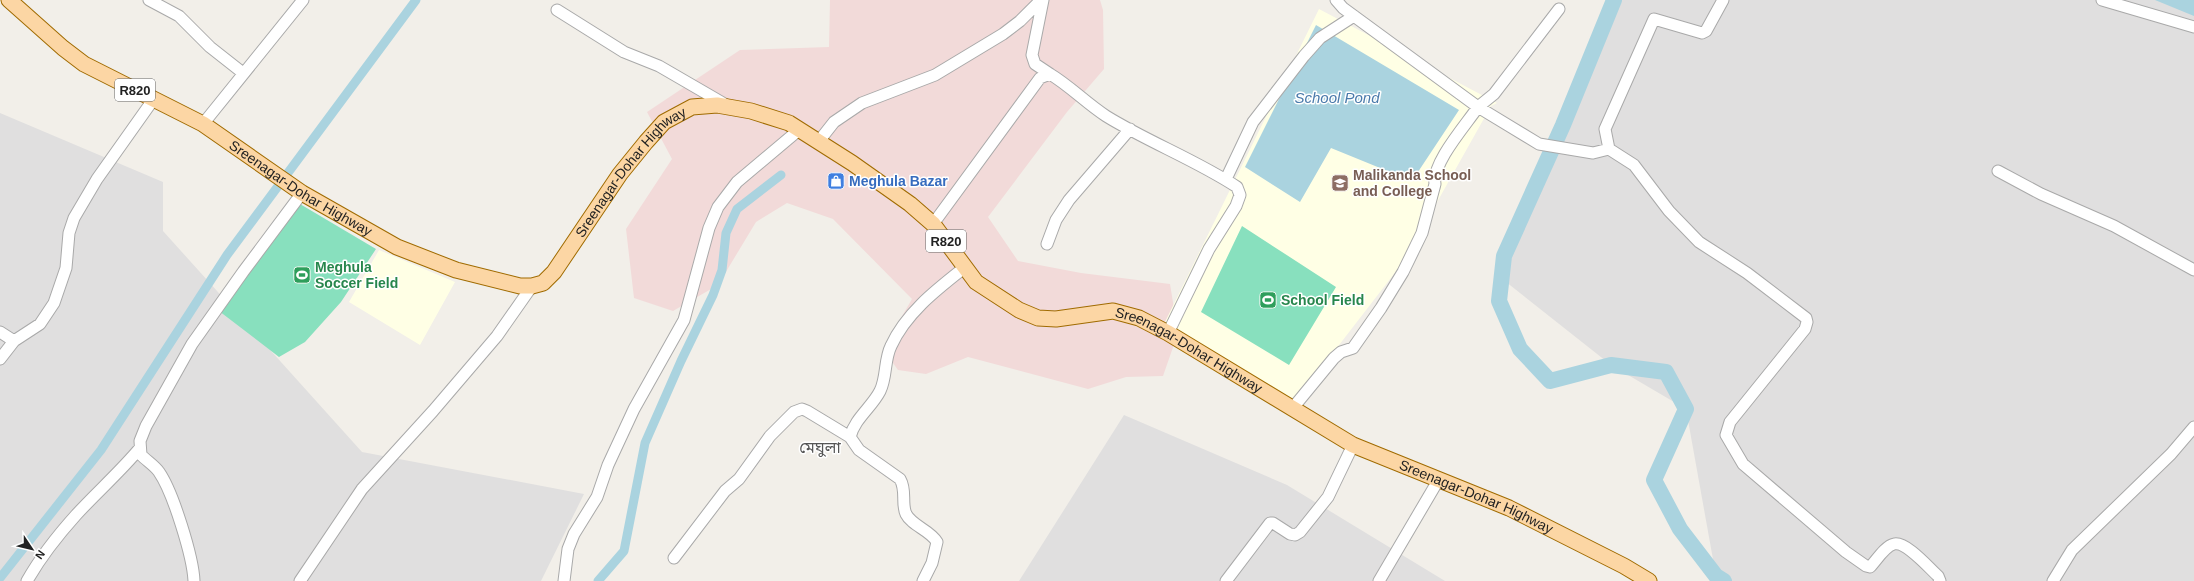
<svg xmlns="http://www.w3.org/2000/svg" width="2194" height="581" viewBox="0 0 2194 581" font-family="Arial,'Noto Sans Bengali',sans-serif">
	<rect width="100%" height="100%" fill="#f2efe9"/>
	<path fill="#e0dfdf" d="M 1613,0 L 2194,0 L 2194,581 L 1723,581 L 1716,576 L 1686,409 L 1611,365 L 1501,278 Z
		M 0,113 L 163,182 L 163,231 L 362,452 L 584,494 L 541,581 L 0,581 Z
		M 1124,415 L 1287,485 L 1445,581 L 1019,581 Z"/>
	<path fill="#f2dad9" d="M 830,0 L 1100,0 L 1103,10 L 1104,69 L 1067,112 L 988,217 L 1018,261 L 1081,273 L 1170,284 L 1178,333 L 1163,376 L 1126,377 L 1088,389 L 968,357 L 926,374 L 898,370 L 883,349 L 912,299 L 833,219 L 787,203 L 756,222 L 718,285 L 673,311 L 634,298 L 626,229 L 672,159 L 647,112 L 740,50 L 829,47 Z"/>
	<path fill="#ffffe5" d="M 1319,9 L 1497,103 L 1491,106 L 1404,261 L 1295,402 L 1164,324 Z
		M 379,250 L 455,282 L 420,345 L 349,302 Z"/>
	<path fill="#88e0be" d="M 300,204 L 376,249 L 341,302 L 305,342 L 279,357 L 219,311 Z
		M 1242,226 L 1336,287 L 1289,365 L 1201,312 Z"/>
	<path fill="#aad3df" d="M 2155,0 L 2194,0 L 2194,16 Z
		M 1316,25 L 1459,110 L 1412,181 L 1331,148 L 1300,202 L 1245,167 Z"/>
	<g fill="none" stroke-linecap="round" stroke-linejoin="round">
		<path stroke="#aad3df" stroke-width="9" d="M 0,578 L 101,450 L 227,255 L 416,0
			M 598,581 L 624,551 L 645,443 L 681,361 L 713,295 L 722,270 L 726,233 L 737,209 L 781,175"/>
		<path stroke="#aad3df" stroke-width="16" d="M 1614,0 L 1563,125 L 1504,256 L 1499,301 L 1520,349 L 1550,381 L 1611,365 L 1666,372 L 1686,409 L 1654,480 L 1680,529 L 1716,576 L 1724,581"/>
		<defs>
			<path id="minor" d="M 149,0 L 179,16 L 210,47 L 243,73
				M 1043,0 L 1032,55 L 1035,64 L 1050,74
				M 1336,0 L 1343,8 L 1478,107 L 1494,94 L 1559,9
				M 1723,0 L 1706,31 L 1702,33 L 1654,19 L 1605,129 L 1609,149 L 1634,165 L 1669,211 L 1699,242 L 1747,273 L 1806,318 L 1807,322 L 1805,329 L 1730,422 L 1726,435 L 1743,464 L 1846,552 L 1866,566 L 1870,567 C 1876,561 1885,546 1894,544 C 1906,541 1929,568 1938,576 L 1940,581
				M 2102,0 L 2194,27
				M 557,10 L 624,52 L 659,66 L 728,106
				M 203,124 L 303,0
				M 819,141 L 834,122 L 862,103 L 935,75 L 1003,34 L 1020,21 L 1041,0
				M 1998,171 L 2041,194 L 2114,226 L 2194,270
				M 1226,179 L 1253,122 L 1304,56 L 1320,38 L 1354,16
				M 933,224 L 1040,78 L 1050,74 C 1070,86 1086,103 1106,116 C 1148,142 1196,160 1237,187 L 1240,195 L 1236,206 L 1209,249 L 1168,333
				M 1047,244 L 1056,220 L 1069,200 L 1130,129
				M 0,332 L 14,341
				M 0,359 L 14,341 L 40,324 L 54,303 L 66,268 L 69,233 L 74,218 L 97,179 L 153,100
				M 1292,409 L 1334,358 L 1341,352 L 1353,348 L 1381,308 L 1403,272 L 1422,233 L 1435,184 C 1432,163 1465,126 1478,107 L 1539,144 L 1593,153 L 1609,149
				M 674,558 L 725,491 L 739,479 L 770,436 L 794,412 L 802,409 L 807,411 L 850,437
				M 27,581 C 40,558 58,535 76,515 C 97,492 120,472 140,448
				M 194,581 C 193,557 173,492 159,472 C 155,466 147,461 141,455 L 140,441 L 146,426 L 192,344 L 243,272 L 302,193
				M 300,581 L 362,489 L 433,411 L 497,336 L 532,286
				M 564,581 L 568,549 L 574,534 L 597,497 L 608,465 L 634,409 L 684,320 L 709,228 L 718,207 L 737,182 L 800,129
				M 923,581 L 932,563 L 937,542 C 930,530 912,526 906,514 C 901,503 907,491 900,479 L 859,450 L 850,437 C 855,418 872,407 880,391 C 887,377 884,360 891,346 C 906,313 936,290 964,268
				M 1226,581 L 1270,523 L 1273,523 L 1290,534 L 1295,535 L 1300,532 L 1328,497 L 1353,445
				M 1379,581 L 1439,479
				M 2053,581 L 2072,550 L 2171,454 L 2194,427"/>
			<g id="major">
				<path id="s1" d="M 9,0 L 63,48 L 84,64 L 203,124 L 302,193 L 397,247 L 456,270 L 520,286 L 532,286 L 543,283 L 554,272 L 620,174 L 646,142 L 664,122 L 692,107 L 717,105 L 751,111 L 789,123 L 852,163 L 910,204 L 933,224 L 976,282 L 1019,310 L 1038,318 L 1056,319 L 1113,311 L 1139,318 L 1168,333 L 1353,445 L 1509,508 L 1624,566 L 1649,581"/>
			</g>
		</defs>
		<use href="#minor" stroke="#a9a9a9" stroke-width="13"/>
		<use href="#major" stroke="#a06b00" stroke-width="17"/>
		<use href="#minor" stroke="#fff" stroke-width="11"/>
		<use href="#major" stroke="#fcd6a4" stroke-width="15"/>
	</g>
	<defs>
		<symbol id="shop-square" viewBox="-11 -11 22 22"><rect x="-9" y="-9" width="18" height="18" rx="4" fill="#3f7fe0" stroke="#fff"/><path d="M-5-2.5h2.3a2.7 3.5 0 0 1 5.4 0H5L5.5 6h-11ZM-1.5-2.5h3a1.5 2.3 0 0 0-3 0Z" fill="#fff"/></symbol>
		<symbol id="school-square" viewBox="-11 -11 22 22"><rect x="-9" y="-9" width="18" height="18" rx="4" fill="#8d6e63" stroke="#fff"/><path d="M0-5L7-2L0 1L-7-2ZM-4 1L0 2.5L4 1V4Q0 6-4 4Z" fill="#fff"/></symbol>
		<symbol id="stadium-square" viewBox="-11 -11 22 22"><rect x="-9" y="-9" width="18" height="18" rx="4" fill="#2e9e5b" stroke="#fff"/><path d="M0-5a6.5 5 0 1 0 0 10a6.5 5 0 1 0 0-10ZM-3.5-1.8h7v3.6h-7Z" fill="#fff"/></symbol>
	</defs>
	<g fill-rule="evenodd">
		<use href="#shop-square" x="826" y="171" width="20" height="20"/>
		<use href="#school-square" x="1330" y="173" width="20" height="20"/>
		<use href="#stadium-square" x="292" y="265" width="20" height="20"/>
		<use href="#stadium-square" x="1258" y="290" width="20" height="20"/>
	</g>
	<g text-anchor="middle" stroke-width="3" stroke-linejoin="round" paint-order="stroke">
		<g fill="#fff" stroke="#646464" stroke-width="1">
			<rect x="115" y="79" width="40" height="22" rx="3"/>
			<rect x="926" y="230" width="40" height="22" rx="3"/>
		</g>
		<g font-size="13" font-weight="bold" fill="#222">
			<text x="135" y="95">R820</text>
			<text x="946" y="246">R820</text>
		</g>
		<g font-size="14" fill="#222" stroke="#fff">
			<text dy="5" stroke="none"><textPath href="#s1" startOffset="757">Sreenagar-Dohar Highway</textPath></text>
			<text dy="5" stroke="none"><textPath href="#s1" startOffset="349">Sreenagar-Dohar Highway</textPath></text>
			<text dy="5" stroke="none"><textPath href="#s1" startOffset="1429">Sreenagar-Dohar Highway</textPath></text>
			<text dy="5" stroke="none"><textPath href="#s1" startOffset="1753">Sreenagar-Dohar Highway</textPath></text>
		</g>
		<g font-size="14" font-weight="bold" fill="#785e54" stroke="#fff" text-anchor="start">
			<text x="1353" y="180">Malikanda School<tspan x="1353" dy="16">and College</tspan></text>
		</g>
		<g font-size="14" font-weight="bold" fill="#366cbe" stroke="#fff" text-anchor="start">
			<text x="849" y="186">Meghula Bazar</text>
		</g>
		<g font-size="14" font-weight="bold" fill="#27864d" stroke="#fff" text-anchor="start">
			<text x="315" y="272">Meghula<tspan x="315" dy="16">Soccer Field</tspan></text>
			<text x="1281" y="305">School Field</text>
		</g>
		<g font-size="15" font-style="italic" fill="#4a7aab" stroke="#fff">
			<text x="1337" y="103">School Pond</text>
		</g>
		<g font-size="16" fill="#555" stroke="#fff">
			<text x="820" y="453">মেঘুলা</text>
		</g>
	</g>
	<g transform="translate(32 549) rotate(125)" stroke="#ffffff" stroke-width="3" paint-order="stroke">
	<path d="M0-3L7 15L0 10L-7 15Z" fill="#222222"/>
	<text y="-6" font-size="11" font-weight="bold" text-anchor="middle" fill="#222222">N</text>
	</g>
</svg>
